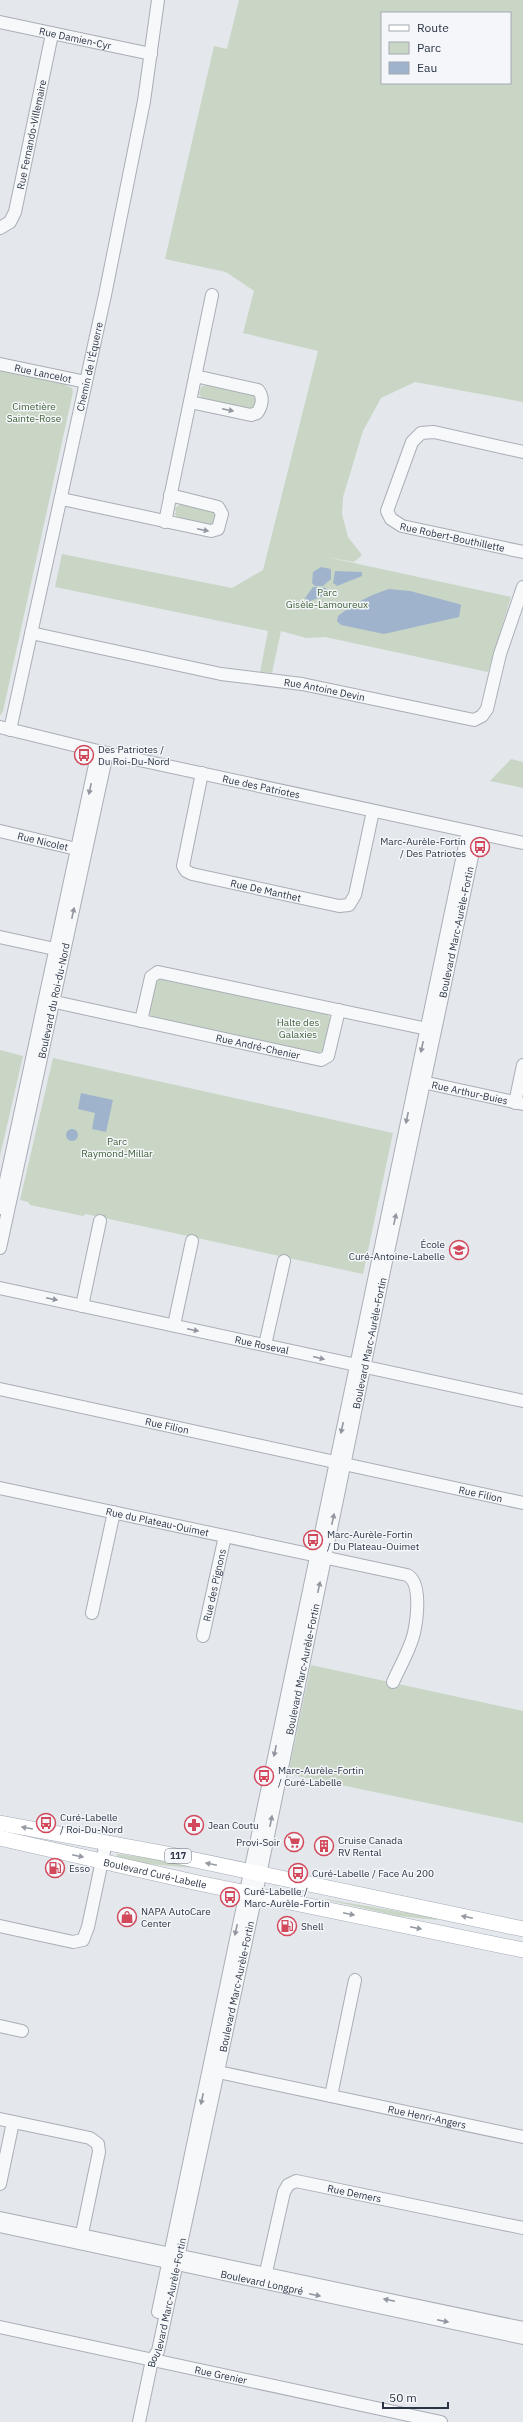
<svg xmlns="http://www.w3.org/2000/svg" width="523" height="2422" viewBox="0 0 523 2422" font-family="'IBM Plex Sans',sans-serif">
	<rect width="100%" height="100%" fill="#e4e7ec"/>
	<path fill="#c9d6c5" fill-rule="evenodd" d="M 239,0 L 523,0 L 523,402 L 415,382 L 381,398 L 363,431 L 343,497 L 342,514 L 348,537 L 362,555 L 354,562 L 326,557 L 511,597 L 488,672 L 325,637 L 306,638 L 281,631 L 272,673 L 260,672 L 268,631 L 55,587 L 62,554 L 232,588 L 263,570 L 318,351 L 243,333 L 254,291 L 226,272 L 165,259 L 214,46 L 227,49 ZM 382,13 L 510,13 L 510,83 L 382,83 Z
		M 0,369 L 66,383 L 65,385 L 72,388 L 73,392 L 3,711 L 0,716 Z
		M 206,385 L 252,395 L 256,398 L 255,405 L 250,409 L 203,399 L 199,394 L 201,387 Z
		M 181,504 L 214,512 L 216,516 L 214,523 L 210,525 L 177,517 L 174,513 L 176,513 L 175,508 Z
		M 511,759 L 523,762 L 523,788 L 490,781 Z
		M 159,979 L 326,1013 L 331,1019 L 324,1050 L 318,1053 L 162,1020 L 162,1017 L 160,1019 L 152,1017 L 149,1012 L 155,982 Z
		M 0,1050 L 23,1056 L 0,1156 Z
		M 53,1058 L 393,1133 L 363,1274 L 86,1214 L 83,1216 L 30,1205 L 28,1202 L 20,1200 Z
		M 311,1665 L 523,1711 L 523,1823 L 288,1774 Z
		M 117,1854 L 149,1858 L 195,1868 L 148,1864 L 117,1858 Z
		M 314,1897 L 437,1918 L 437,1920 L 398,1916 Z"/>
	<path fill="#9fb4cc" d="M 321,567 L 331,569 L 331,579 L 323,586 L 315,586 L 312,583 L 313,572 Z
		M 335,571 L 362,572 L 362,576 L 337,586 L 333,583 Z
		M 313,587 L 326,588 L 328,594 L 308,602 L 305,598 Z
		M 389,589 L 410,591 L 459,604 L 461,605 L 459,617 L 384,634 L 341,625 L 337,621 L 338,616 C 351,605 372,594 389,589 Z
		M 81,1093 L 113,1100 L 106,1132 L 92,1129 L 95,1113 L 78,1109 Z
		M66 1135a6 6 0 1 1 12 0a6 6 0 1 1-12 0Z"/>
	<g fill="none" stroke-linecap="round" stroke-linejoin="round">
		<defs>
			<g id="minor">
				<path id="s1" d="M 0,22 L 151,54"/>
				<path id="s2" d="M 0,228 L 10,222 L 15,212 L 52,34"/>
				<path id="s3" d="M 0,364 L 86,382"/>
				<path d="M 190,402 L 251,415 L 257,413 C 262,406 264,397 258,390 L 195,376"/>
				<path id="s4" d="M 523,452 L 434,432 L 421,433 L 412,442 L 387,511 L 391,519 L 402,526 L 523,552"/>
				<path d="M 62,499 L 211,531 L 218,529 L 222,514 L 218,507 L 170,495"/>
				<path d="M 165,522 L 212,295"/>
				<path id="s5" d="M 31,633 L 221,674 L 302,684 L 474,720 L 482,716 L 487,709 L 500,654 L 523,587"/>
				<path id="s6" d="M 0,727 L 98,751 L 523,843"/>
				<path id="s7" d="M 10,730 L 105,295 L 144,101 L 158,0"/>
				<path id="s8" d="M 202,773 L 183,866 L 186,871 L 192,874 L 339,906 L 349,905 L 355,895 L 373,811"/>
				<path id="s9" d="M 0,831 L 85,851"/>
				<path d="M 0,937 L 64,951"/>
				<path id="s10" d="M 46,1000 L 321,1060 L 328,1056 L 339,1010"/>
				<path d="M 141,1021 L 151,977 L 158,972 L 432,1030"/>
				<path id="s11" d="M 418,1081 L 523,1104"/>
				<path d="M 515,1103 L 523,1065"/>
				<path d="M 0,1208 L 98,751"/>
				<path id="s12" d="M 0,1248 L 107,753"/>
				<path id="s13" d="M 0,1288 L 523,1401"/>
				<path d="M 82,1306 L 100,1221"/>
				<path d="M 174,1325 L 192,1241"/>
				<path d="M 265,1345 L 284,1261"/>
				<path id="s14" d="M 0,1389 L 523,1503"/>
				<path id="s15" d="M 0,1488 L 407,1575 C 422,1582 417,1619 414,1633 C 410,1650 400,1666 393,1682"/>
				<path d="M 92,1613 L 114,1512"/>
				<path id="s16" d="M 203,1636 L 225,1536"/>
				<path d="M 0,1926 L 73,1942 L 83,1940 L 88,1927 L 106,1842"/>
				<path d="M 0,2026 L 22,2031"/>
				<path id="s17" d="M 209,2070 L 523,2137"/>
				<path d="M 331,2096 L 355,1980"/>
				<path d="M 0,2119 L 90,2138 L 98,2144 L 99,2152 L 80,2243"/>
				<path d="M 0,2184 L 13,2122"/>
				<path d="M 0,2218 L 523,2328"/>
				<path id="s18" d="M 0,2226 L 523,2338"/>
				<path id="s19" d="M 264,2281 L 284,2192 L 288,2185 L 296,2181 L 523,2228"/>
				<path d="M 158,2312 L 468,831"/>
				<path id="s20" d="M 0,2327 L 441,2422"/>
				<path id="s21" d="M 139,2422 L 152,2360 L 158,2351 L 254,1904 L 385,1266 L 477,833"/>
			</g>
			<g id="major">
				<path d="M 0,1823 L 162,1853 L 523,1929"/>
				<path id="s22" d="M 0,1838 L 198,1883 L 523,1950"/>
			</g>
		</defs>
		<use href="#minor" stroke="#a9aeb7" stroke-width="14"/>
		<use href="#major" stroke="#a3abb8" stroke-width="16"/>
		<use href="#minor" stroke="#f7f8fa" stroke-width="12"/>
		<use href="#major" stroke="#fff" stroke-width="15"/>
	</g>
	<defs><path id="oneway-solid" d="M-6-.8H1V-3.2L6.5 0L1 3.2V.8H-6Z"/></defs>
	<g fill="#9196a0">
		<use href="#oneway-solid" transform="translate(228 410) rotate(12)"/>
		<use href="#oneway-solid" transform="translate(203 530) rotate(12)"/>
		<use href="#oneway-solid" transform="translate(90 789) rotate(102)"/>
		<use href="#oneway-solid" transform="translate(73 913) rotate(-78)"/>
		<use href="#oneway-solid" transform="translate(422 1047) rotate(102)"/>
		<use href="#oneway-solid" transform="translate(407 1118) rotate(102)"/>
		<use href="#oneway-solid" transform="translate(395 1219) rotate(-78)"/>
		<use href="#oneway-solid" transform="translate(52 1299) rotate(12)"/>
		<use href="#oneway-solid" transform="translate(193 1330) rotate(12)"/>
		<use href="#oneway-solid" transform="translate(319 1358) rotate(14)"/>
		<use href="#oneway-solid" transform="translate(342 1428) rotate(102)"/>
		<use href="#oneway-solid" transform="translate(333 1519) rotate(-78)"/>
		<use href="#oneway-solid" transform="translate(319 1587) rotate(-78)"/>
		<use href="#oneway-solid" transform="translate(275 1751) rotate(102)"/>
		<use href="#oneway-solid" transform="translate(271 1821) rotate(-79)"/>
		<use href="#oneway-solid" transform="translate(236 1930) rotate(102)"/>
		<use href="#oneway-solid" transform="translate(202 2099) rotate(102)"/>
		<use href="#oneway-solid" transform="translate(315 2295) rotate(12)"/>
		<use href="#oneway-solid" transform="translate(389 2300) rotate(-168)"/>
		<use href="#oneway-solid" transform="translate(443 2321) rotate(12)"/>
	</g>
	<g fill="#959aa2">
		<use href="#oneway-solid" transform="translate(27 1828) rotate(-170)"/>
		<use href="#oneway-solid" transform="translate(78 1856) rotate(12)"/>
		<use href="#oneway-solid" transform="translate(211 1864) rotate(-168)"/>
		<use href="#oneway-solid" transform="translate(349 1914) rotate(12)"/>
		<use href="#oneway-solid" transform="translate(467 1917) rotate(-168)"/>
		<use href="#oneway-solid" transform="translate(416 1928) rotate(12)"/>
	</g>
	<defs>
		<symbol id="bus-ring" viewBox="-11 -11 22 22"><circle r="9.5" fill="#f4f6f9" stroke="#d1495b" stroke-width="1.5"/><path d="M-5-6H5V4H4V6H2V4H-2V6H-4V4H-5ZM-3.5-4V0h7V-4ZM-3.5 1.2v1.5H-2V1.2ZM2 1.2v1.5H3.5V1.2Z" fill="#d1495b"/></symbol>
		<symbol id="school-ring" viewBox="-11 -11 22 22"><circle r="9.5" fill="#f4f6f9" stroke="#d1495b" stroke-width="1.5"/><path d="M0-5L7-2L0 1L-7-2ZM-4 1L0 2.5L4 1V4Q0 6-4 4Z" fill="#d1495b"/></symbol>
		<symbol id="pharmacy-ring" viewBox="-11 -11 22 22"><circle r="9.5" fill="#f4f6f9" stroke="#d1495b" stroke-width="1.5"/><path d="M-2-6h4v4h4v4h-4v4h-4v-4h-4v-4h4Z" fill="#d1495b"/></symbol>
		<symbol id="supermarket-ring" viewBox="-11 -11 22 22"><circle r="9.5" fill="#f4f6f9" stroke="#d1495b" stroke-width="1.5"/><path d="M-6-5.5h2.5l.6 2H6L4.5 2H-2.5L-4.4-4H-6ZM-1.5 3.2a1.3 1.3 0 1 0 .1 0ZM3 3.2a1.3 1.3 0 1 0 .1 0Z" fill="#d1495b"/></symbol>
		<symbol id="building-ring" viewBox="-11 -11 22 22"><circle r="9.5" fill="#f4f6f9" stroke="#d1495b" stroke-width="1.5"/><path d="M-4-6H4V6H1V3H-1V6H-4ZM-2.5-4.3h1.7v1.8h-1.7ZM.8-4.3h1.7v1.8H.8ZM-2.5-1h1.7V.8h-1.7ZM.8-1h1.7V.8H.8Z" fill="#d1495b"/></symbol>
		<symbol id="fuel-ring" viewBox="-11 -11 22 22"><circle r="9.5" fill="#f4f6f9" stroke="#d1495b" stroke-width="1.5"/><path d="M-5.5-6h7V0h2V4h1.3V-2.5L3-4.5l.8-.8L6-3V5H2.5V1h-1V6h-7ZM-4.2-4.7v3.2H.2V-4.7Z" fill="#d1495b"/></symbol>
		<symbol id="shop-ring" viewBox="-11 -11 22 22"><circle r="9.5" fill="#f4f6f9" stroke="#d1495b" stroke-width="1.5"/><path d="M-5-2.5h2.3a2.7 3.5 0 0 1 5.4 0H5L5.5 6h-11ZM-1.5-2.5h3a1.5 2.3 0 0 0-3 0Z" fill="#d1495b"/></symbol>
	</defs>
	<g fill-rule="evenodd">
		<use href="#bus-ring" x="73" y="744" width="22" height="22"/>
		<use href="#bus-ring" x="469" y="836" width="22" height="22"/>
		<use href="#school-ring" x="448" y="1239" width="22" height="22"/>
		<use href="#bus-ring" x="302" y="1529" width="22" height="22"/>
		<use href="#bus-ring" x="253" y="1765" width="22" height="22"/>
		<use href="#bus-ring" x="35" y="1812" width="22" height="22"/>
		<use href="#pharmacy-ring" x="183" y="1814" width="22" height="22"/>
		<use href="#supermarket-ring" x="283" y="1831" width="22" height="22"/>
		<use href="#building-ring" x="313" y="1835" width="22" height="22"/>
		<use href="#fuel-ring" x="44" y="1857" width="22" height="22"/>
		<use href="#bus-ring" x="287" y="1862" width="22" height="22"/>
		<use href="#bus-ring" x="219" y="1886" width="22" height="22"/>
		<use href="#shop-ring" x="116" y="1906" width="22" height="22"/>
		<use href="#fuel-ring" x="276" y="1915" width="22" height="22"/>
	</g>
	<g text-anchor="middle" stroke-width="3" stroke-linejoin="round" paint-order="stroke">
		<rect fill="#f4f6f9" stroke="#676e7b" stroke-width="1" x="165" y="1849" width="26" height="14" rx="3"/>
		<g font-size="9" font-weight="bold" fill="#2b3445">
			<text x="178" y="1859">117</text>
		</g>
		<g font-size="10" fill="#2b3445" stroke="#f4f6f9">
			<text dy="4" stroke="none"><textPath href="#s1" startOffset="77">Rue Damien-Cyr</textPath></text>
			<text dy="4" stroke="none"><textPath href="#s2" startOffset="102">Rue Fernando-Villemaire</textPath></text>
			<text dy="4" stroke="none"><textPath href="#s7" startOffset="372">Chemin de l'Équerre</textPath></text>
			<text dy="4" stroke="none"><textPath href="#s3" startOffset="44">Rue Lancelot</textPath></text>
			<text dy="4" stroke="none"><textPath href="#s4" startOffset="264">Rue Robert-Bouthillette</textPath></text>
			<text dy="4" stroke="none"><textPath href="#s5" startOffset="299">Rue Antoine Devin</textPath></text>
			<text dy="4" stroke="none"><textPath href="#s6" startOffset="268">Rue des Patriotes</textPath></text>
			<text dy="4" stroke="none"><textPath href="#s9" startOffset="44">Rue Nicolet</textPath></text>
			<text dy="4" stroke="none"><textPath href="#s8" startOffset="183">Rue De Manthet</textPath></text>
			<text dy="4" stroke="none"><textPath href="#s21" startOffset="1524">Boulevard Marc-Aurèle-Fortin</textPath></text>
			<text dy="4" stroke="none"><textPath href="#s12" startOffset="253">Boulevard du Roi-du-Nord</textPath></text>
			<text dy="4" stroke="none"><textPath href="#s10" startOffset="217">Rue André-Chenier</textPath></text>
			<text dy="4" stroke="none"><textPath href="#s11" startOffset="53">Rue Arthur-Buies</textPath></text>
			<text dy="4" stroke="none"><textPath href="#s21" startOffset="1104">Boulevard Marc-Aurèle-Fortin</textPath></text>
			<text dy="4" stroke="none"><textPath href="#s13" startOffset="268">Rue Roseval</textPath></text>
			<text dy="4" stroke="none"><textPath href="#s14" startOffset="171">Rue Filion</textPath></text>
			<text dy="4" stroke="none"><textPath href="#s14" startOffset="492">Rue Filion</textPath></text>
			<text dy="4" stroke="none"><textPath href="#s15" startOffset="161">Rue du Plateau-Ouimet</textPath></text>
			<text dy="4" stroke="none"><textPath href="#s16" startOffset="52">Rue des Pignons</textPath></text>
			<text dy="4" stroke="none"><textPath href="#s21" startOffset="771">Boulevard Marc-Aurèle-Fortin</textPath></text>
			<text dy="4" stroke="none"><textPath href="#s22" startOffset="159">Boulevard Curé-Labelle</textPath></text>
			<text dy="4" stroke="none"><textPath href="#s21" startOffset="447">Boulevard Marc-Aurèle-Fortin</textPath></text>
			<text dy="4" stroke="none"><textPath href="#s17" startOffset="223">Rue Henri-Angers</textPath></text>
			<text dy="4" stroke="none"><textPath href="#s19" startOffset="168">Rue Demers</textPath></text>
			<text dy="4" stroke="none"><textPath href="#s18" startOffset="268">Boulevard Longpré</textPath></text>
			<text dy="4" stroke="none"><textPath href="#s21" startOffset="123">Boulevard Marc-Aurèle-Fortin</textPath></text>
			<text dy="4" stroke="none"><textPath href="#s20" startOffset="226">Rue Grenier</textPath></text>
		</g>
		<g font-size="10" fill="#3f6138" stroke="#f4f6f9">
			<text x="34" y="410">Cimetière<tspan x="34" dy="12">Sainte-Rose</tspan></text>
			<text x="327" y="596">Parc<tspan x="327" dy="12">Gisèle-Lamoureux</tspan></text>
			<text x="298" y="1026">Halte des<tspan x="298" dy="12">Galaxies</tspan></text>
			<text x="117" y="1145">Parc<tspan x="117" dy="12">Raymond-Millar</tspan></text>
		</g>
		<g font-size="10" fill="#2b3445" stroke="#f4f6f9" text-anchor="start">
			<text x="98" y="753">Des Patriotes /<tspan x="98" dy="12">Du Roi-Du-Nord</tspan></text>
			<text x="466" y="845" text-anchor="end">Marc-Aurèle-Fortin<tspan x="466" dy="12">/ Des Patriotes</tspan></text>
			<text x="445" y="1248" text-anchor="end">École<tspan x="445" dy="12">Curé-Antoine-Labelle</tspan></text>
			<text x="327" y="1538">Marc-Aurèle-Fortin<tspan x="327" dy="12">/ Du Plateau-Ouimet</tspan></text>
			<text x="278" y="1774">Marc-Aurèle-Fortin<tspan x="278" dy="12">/ Curé-Labelle</tspan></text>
			<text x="60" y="1821">Curé-Labelle<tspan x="60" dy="12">/ Roi-Du-Nord</tspan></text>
			<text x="208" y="1829">Jean Coutu</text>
			<text x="338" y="1844">Cruise Canada<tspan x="338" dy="12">RV Rental</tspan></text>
			<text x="280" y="1846" text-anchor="end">Provi-Soir</text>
			<text x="69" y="1872">Esso</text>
			<text x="312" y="1877">Curé-Labelle / Face Au 200</text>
			<text x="244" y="1895">Curé-Labelle /<tspan x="244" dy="12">Marc-Aurèle-Fortin</tspan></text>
			<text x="141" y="1915">NAPA AutoCare<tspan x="141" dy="12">Center</tspan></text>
			<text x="301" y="1930">Shell</text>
		</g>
	</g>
	<rect x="381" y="12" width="130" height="72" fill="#f4f6f9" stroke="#a4a8b1"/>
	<rect x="389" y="25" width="20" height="6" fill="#ffffff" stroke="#a4a8b1"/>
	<text x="417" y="32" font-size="12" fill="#2b3445">Route</text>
	<rect x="389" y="42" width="20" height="12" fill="#c9d6c5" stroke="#a4a8b1"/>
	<text x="417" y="52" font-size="12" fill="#2b3445">Parc</text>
	<rect x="389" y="62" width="20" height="12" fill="#9fb4cc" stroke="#a4a8b1"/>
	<text x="417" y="72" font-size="12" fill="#2b3445">Eau</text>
	<path d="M383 2402v6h65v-6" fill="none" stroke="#2b3445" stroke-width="2"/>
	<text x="389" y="2402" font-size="12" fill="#2b3445" stroke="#f4f6f9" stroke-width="3" paint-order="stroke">50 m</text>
</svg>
